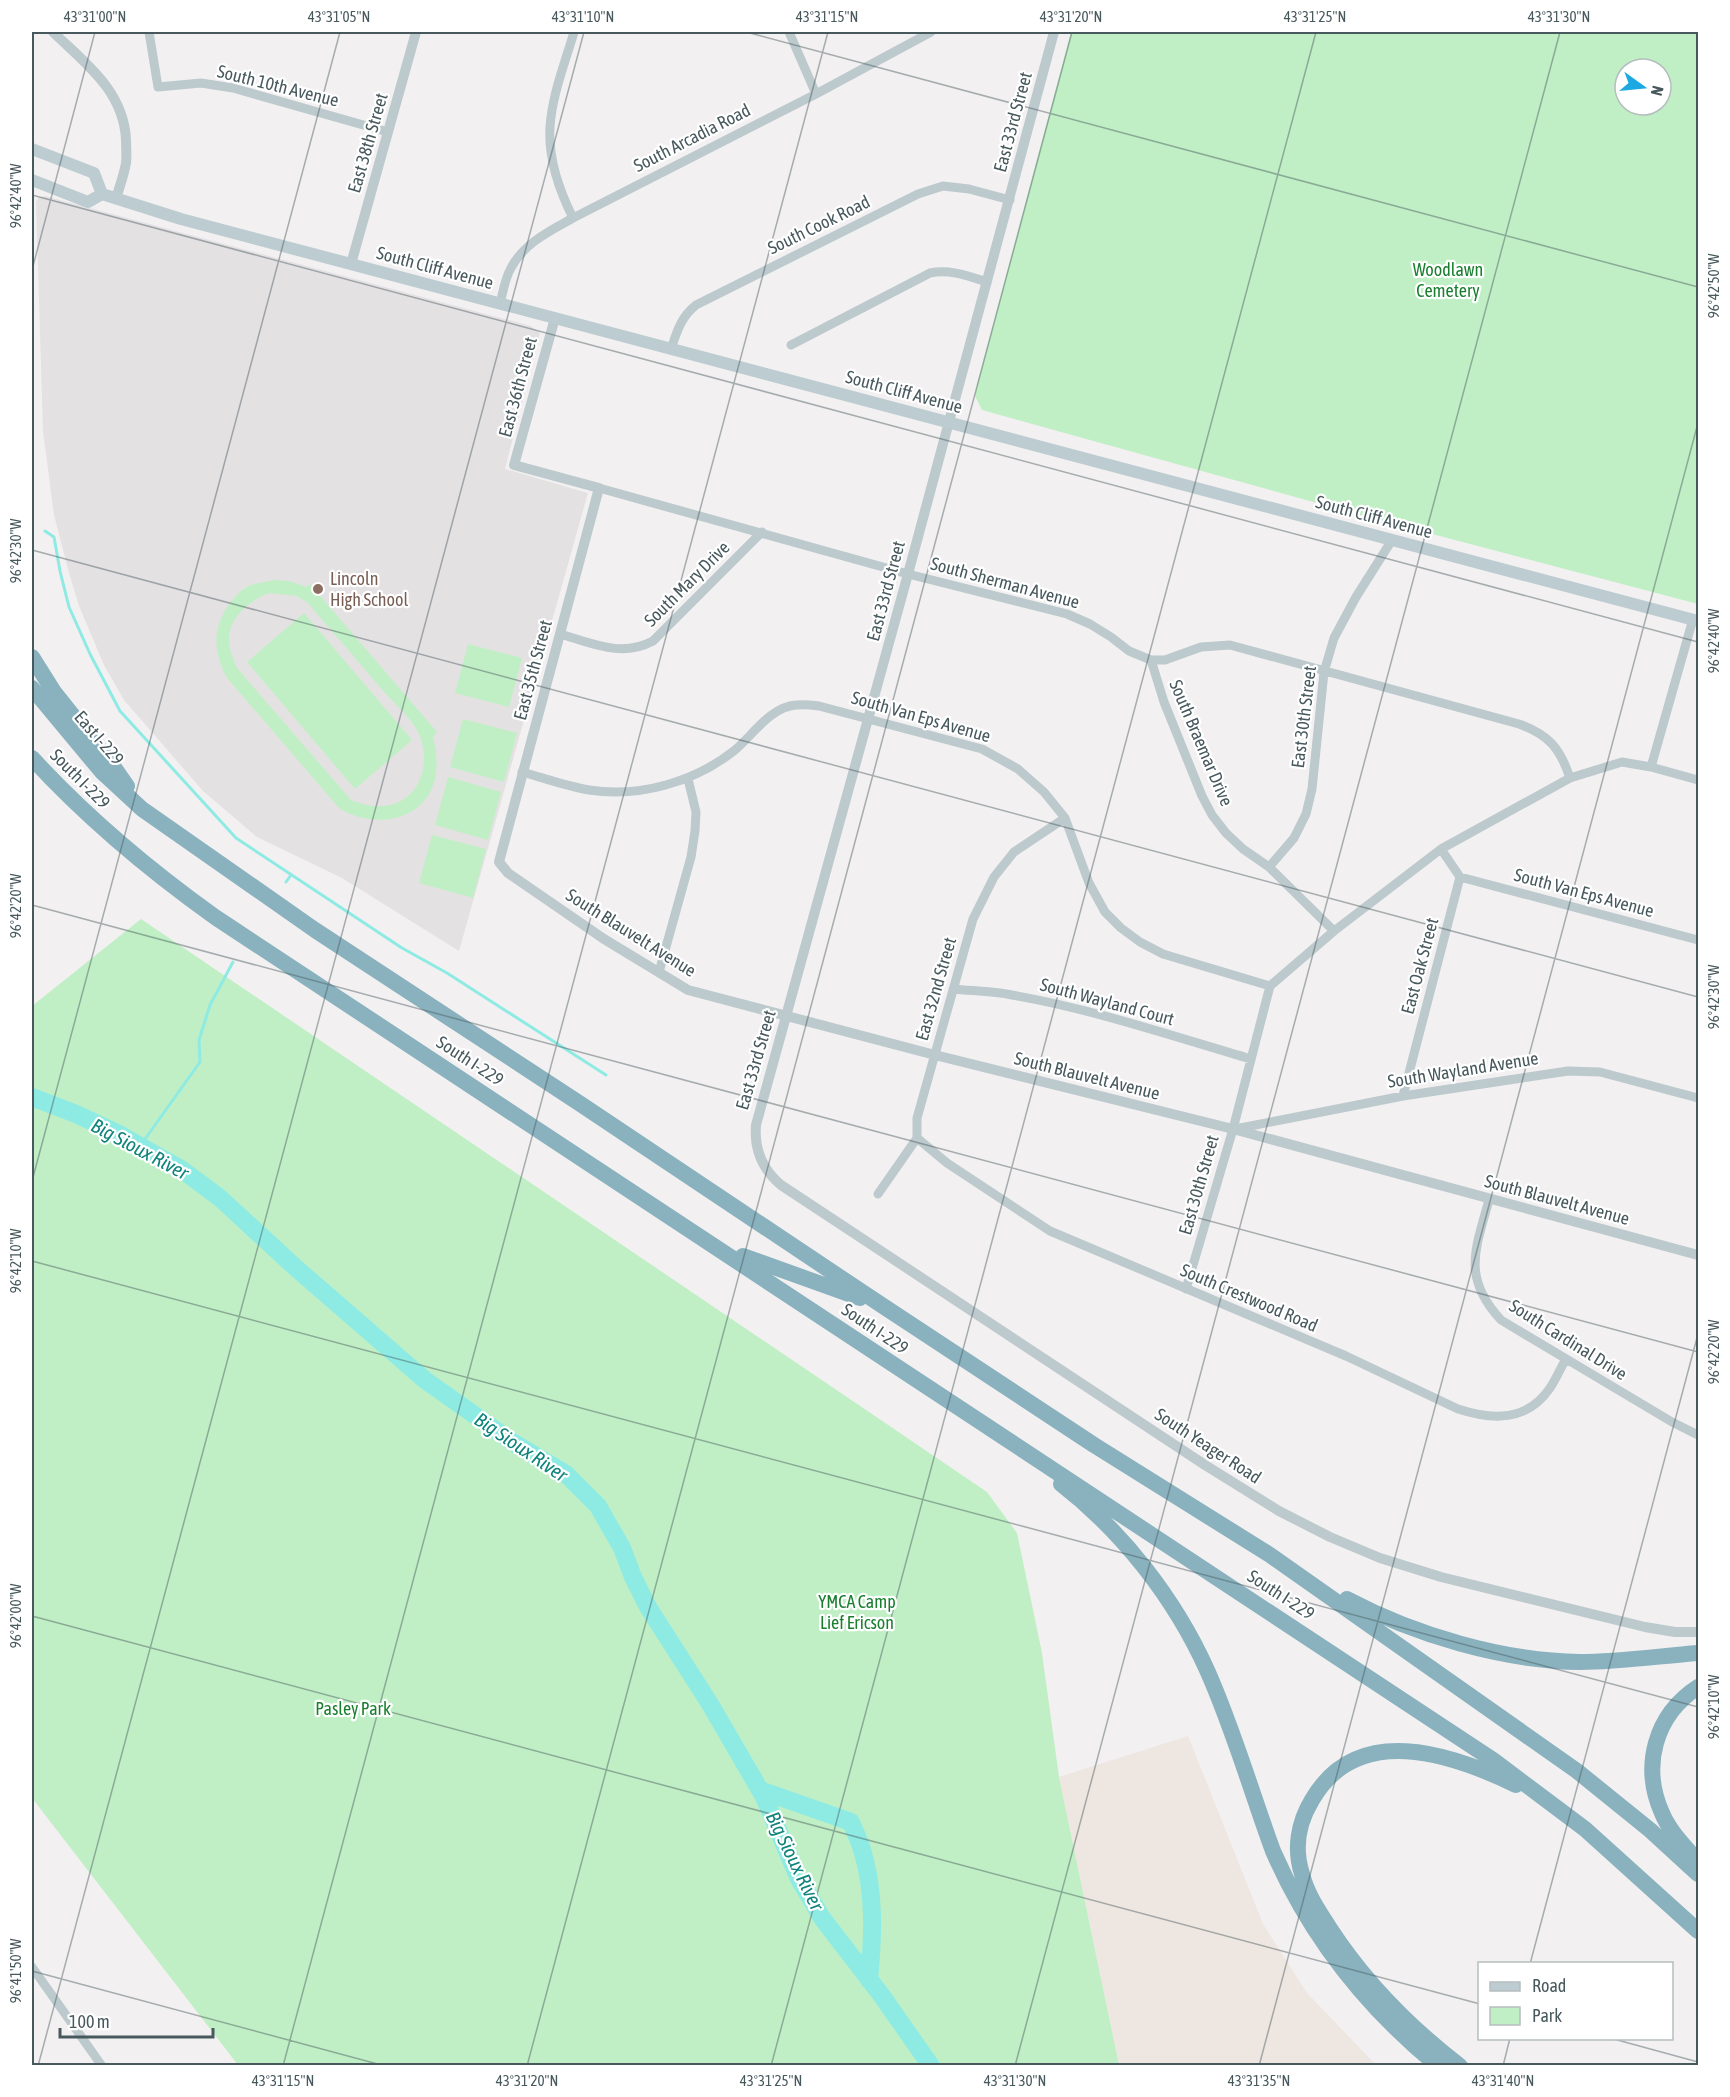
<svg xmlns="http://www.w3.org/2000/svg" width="1730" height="2097" viewBox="0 0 1730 2097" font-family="'Asap Condensed',sans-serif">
	<rect width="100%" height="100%" fill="#f3f0f1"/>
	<path fill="#eee6e0" d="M 1188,1736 L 1263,1924 L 1307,1993 L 1376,2065 L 1119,2065 L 1059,1777 Z"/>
	<path fill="#e4e1e3" d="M 45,196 L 531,326 L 540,333 L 505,469 L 588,493 L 459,951 L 342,878 L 257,837 L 203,791 L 124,700 L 104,665 L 79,606 L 69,573 L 54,515 L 43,431 L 36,202 L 38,198 Z"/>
	<path fill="#c0efc5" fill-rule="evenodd" d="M 1071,32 L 1698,32 L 1698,604 L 1364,516 L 982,410 L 975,396 L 977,385 ZM 1625,69 L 1661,69 L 1661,105 L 1625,105 Z
		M 274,580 L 289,581 L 307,587 L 310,584 L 437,732 L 433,737 C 437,753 439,772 432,788 C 416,825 368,827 339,808 L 227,678 C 214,654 212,631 227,607 C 232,600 239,591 247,587 C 254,583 265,582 274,580 ZM 269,593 L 296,596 L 307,602 C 333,632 359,663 385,693 C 396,705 411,718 418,732 C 428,753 426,780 408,796 C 391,810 369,808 351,800 L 237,668 C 233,658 228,647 229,636 C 231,615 251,600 269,593 Z
		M 304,613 L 412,740 L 355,789 L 247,662 Z
		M 468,644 L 522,658 L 509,707 L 455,693 Z
		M 463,719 L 517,733 L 504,782 L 450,767 Z
		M 448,777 L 501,792 L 488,840 L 435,825 Z
		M 432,835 L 486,849 L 473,898 L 419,883 Z
		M 141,919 L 987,1492 L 1017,1533 L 1042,1653 L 1059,1777 L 1119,2065 L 238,2065 L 32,1798 L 32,1006 Z"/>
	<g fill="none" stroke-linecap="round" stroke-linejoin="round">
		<path stroke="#8eebe4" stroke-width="3" d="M 45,531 L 54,537 L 60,571 L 69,607 L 90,654 L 120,711 L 236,838 L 402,948 L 447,973 L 606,1075
			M 286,882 L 291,875
			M 140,1146 L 200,1062 L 199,1040 L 210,1005 L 233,962"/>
		<path stroke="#8eebe4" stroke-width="18" d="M 32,1097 L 76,1114 L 119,1134 L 181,1169 L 220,1198 L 296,1268 L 425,1380 L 514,1443 L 566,1474 L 598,1506 L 622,1548 L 633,1577 L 648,1607 L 710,1704 L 764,1797 L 799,1879 L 822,1918 L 882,1996 L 931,2066
			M 760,1790 L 851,1822 C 855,1832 860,1842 863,1853 C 875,1894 873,1938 869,1980"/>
		<path stroke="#bcc9cd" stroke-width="9" d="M 149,32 L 158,87 L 201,83 L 233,88 L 388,132
			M 789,32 L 816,94
			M 573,218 C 559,190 548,159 550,127 C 552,95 565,63 574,32
			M 500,304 C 503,292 505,278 511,268 C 524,243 550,231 573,218 L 816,94 L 931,32
			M 791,345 L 930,273 C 950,269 968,276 987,282
			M 671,349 C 677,331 681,317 696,305 L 918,194 L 943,186 L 969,189 L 1010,200
			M 599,488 L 908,574 L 1067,614 L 1090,624 L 1111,637 L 1129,651 L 1151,660 L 1165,660 L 1201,647 L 1230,645 L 1519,724 C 1549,735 1560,748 1570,778
			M 560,634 C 592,643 621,658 653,641 L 762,532
			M 1151,660 L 1164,702 L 1202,796 L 1212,815 L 1226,833 L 1243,849 L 1269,867 L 1334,931
			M 1651,767 L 1693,619
			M 522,772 C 544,778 566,786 589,790 C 639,798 695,782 735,750 C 753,735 770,707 796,705 C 804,704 812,705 819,706 L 982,749 L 1018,769 L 1044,792 L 1065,818 L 1089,883 L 1105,912 L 1121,928 L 1140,942 L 1163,954 L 1270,986
			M 1269,867 L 1294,838 L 1306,814 L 1312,789 L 1324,672 L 1334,638 L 1356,597 L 1392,540
			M 1460,877 L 1698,940
			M 659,972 L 691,857 L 695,831 L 696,812 L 688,779
			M 1270,986 L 1334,931 L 1441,849 L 1570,778 L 1622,762 L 1651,767 L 1698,780
			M 953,989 C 972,991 993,991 1012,995 C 1093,1009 1172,1036 1251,1059
			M 1403,1096 L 1460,877 L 1441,849
			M 1235,1129 L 1403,1096 L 1568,1071 L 1600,1072 L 1698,1098
			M 917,1138 L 947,1163 L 1050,1231 L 1346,1356 L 1458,1409 C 1492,1420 1527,1422 1550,1388 C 1556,1379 1560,1369 1566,1359
			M 878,1194 L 917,1138 L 917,1118 L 973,919 L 994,877 L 1014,852 L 1065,818
			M 1489,1200 C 1475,1250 1462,1278 1501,1320 L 1672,1422 L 1698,1435
			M 1186,1289 L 1233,1129 L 1270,986
			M 32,1967 L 102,2066"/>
		<path stroke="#bcc9cd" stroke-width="10" d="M 53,32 C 85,63 124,91 126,140 C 126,148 127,156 126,163 C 124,175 119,188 116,199
			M 1054,32 L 908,574 L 756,1125 C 754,1149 762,1169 781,1185 L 1205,1465 L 1279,1511 L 1330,1537 L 1380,1558 L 1441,1577 L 1645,1627 L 1675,1632 L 1698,1632
			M 351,264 L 416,32
			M 555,318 L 514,465 L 599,488 L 499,862 L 508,873 L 604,939 L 688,990 L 935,1055 L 1233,1129 L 1698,1255"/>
		<path stroke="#bcccd1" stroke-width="12" d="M 32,149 L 94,173 L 102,194 L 181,219 L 1698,621
			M 32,180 L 88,202 L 102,194"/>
		<path stroke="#89b2be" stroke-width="16" d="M 32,657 L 54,692 L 113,766 L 127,786
			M 32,688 L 102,772 L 142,809 L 315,930 L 579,1103 L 883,1306 L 1094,1445 L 1270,1555 L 1577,1771 L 1650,1830 L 1698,1874
			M 32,758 C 88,819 148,869 215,917 L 1493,1760 L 1585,1829 L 1698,1931
			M 743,1256 L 860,1298
			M 1061,1484 C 1123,1532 1175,1599 1207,1670 C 1233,1728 1251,1791 1273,1851 C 1310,1936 1366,2007 1438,2066
			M 1347,1599 C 1415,1635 1503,1661 1580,1662 C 1619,1662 1659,1656 1698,1653
			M 1698,1862 C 1686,1847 1669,1831 1662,1813 C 1641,1766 1655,1715 1698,1687
			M 1460,2066 C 1408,2026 1364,1981 1329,1927 C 1318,1910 1307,1894 1302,1874 C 1294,1849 1298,1823 1312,1800 C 1357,1722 1450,1753 1516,1785"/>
	</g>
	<path fill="none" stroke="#48595e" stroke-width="1.5" stroke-opacity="0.45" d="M 746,32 L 1698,287M 32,195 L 1698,642M 32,270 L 95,32M 32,550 L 1698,997M 32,905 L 1698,1352M 32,1181 L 340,32M 32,1261 L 1698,1707M 32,1616 L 1480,2004M 1530,1964 L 1698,1334M 32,1971 L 385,2066M 1610,2038 L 1698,2062M 38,2066 L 584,32M 283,2066 L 828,32M 527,2066 L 1072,32M 771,2066 L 1316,32M 1015,2066 L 1560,32M 1259,2066 L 1698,423M 1503,2066 L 1510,2038"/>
	<circle fill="#8d6e63" stroke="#fff" stroke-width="2" cx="318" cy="589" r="6"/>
	<g text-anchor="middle" stroke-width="4.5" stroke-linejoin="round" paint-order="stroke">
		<g font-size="18" fill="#48595e" stroke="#fff">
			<text transform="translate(278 86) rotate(14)" y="6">South 10th Avenue</text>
			<text transform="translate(1013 122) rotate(-75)" y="6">East 33rd Street</text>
			<text transform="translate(692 138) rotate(-27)" y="6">South Arcadia Road</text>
			<text transform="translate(368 143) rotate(-74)" y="6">East 38th Street</text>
			<text transform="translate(819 225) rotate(-26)" y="6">South Cook Road</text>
			<text transform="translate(435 268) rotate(15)" y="6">South Cliff Avenue</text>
			<text transform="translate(518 387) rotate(-75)" y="6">East 36th Street</text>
			<text transform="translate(904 392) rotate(15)" y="6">South Cliff Avenue</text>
			<text transform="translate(1374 517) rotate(15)" y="6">South Cliff Avenue</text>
			<text transform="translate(1005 583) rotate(15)" y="6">South Sherman Avenue</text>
			<text transform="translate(687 584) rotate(-45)" y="6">South Mary Drive</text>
			<text transform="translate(886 591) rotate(-75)" y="6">East 33rd Street</text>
			<text transform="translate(533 670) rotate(-75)" y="6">East 35th Street</text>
			<text transform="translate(921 717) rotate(16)" y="6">South Van Eps Avenue</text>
			<text transform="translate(1304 717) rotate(-83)" y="6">East 30th Street</text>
			<text transform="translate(99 738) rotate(49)" y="6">East I-229</text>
			<text transform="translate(1201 743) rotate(67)" y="6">South Braemar Drive</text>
			<text transform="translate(80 779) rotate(45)" y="6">South I-229</text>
			<text transform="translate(1584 893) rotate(15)" y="6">South Van Eps Avenue</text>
			<text transform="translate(631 933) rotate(32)" y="6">South Blauvelt Avenue</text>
			<text transform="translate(1420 966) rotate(-75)" y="6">East Oak Street</text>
			<text transform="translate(936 989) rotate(-74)" y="6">East 32nd Street</text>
			<text transform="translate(1107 1002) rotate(15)" y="6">South Wayland Court</text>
			<text transform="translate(756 1060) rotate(-74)" y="6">East 33rd Street</text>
			<text transform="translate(470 1061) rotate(33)" y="6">South I-229</text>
			<text transform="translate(1463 1070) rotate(-9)" y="6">South Wayland Avenue</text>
			<text transform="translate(1087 1076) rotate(14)" y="6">South Blauvelt Avenue</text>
			<text transform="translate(1199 1185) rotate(-74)" y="6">East 30th Street</text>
			<text transform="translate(1557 1200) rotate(15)" y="6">South Blauvelt Avenue</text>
			<text transform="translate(1249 1298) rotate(23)" y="6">South Crestwood Road</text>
			<text transform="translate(875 1329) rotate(34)" y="6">South I-229</text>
			<text transform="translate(1568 1340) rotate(32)" y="6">South Cardinal Drive</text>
			<text transform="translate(1208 1446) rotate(33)" y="6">South Yeager Road</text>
			<text transform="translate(1281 1595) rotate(33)" y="6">South I-229</text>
		</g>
		<g font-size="18" fill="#197f2f" stroke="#fff">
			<text x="1448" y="276">Woodlawn<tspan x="1448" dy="21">Cemetery</tspan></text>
			<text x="857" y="1608">YMCA Camp<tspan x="857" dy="21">Lief Ericson</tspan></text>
			<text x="353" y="1715">Pasley Park</text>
		</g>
		<g font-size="18" fill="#785e54" stroke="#fff" text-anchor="start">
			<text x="330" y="585">Lincoln<tspan x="330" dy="21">High School</tspan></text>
		</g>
		<g font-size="20" font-style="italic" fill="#10847c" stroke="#fff">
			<text transform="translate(140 1149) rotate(28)" y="7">Big Sioux River</text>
			<text transform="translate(521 1447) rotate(34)" y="7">Big Sioux River</text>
			<text transform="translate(795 1861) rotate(64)" y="7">Big Sioux River</text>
		</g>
	</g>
	<rect width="1730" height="2097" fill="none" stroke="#ffffff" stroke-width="66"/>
	<rect x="1478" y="1962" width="195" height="78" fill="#ffffff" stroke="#b6bdbf" stroke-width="1.5"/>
	<rect x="1490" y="1982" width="30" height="9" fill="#bcccd1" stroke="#b6bdbf" stroke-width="1.5"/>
	<text x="1532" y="1992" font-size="18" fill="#48595e">Road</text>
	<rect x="1490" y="2007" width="30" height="18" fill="#c0efc5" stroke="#b6bdbf" stroke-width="1.5"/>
	<text x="1532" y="2022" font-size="18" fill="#48595e">Park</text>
	<g transform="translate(1643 87) rotate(105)"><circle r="28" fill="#ffffff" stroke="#b6bdbf" stroke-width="1.5"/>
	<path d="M0-4.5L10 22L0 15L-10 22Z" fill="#1ca9e1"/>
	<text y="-9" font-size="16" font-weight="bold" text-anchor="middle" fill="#48595e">N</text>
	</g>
	<path d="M60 2028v9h153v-9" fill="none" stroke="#48595e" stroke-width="3"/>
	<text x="69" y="2028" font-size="18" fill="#48595e" stroke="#ffffff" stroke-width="4.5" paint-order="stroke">100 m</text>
	<rect x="33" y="33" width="1664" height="2031" fill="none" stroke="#48595e" stroke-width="2"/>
	<g font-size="15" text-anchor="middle" fill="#48595e">
		<text x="95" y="22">43°31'00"N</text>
		<text x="339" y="22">43°31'05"N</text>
		<text x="583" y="22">43°31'10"N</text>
		<text x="827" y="22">43°31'15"N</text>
		<text x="1071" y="22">43°31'20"N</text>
		<text x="1315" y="22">43°31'25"N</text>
		<text x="1559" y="22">43°31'30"N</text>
		<text transform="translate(16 196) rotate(-90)" y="5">96°42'40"W</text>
		<text transform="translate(1714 286) rotate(-90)" y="5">96°42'50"W</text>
		<text transform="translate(16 551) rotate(-90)" y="5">96°42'30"W</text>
		<text transform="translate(1714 641) rotate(-90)" y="5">96°42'40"W</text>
		<text transform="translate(16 906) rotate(-90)" y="5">96°42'20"W</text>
		<text transform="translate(1714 997) rotate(-90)" y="5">96°42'30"W</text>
		<text transform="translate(16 1261) rotate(-90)" y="5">96°42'10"W</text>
		<text transform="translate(1714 1352) rotate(-90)" y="5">96°42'20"W</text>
		<text transform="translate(16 1616) rotate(-90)" y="5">96°42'00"W</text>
		<text transform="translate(1714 1707) rotate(-90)" y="5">96°42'10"W</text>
		<text transform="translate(16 1971) rotate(-90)" y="5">96°41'50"W</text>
		<text x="283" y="2086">43°31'15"N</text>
		<text x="527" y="2086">43°31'20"N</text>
		<text x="771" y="2086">43°31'25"N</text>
		<text x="1015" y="2086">43°31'30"N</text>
		<text x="1259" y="2086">43°31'35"N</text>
		<text x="1503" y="2086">43°31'40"N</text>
	</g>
</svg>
